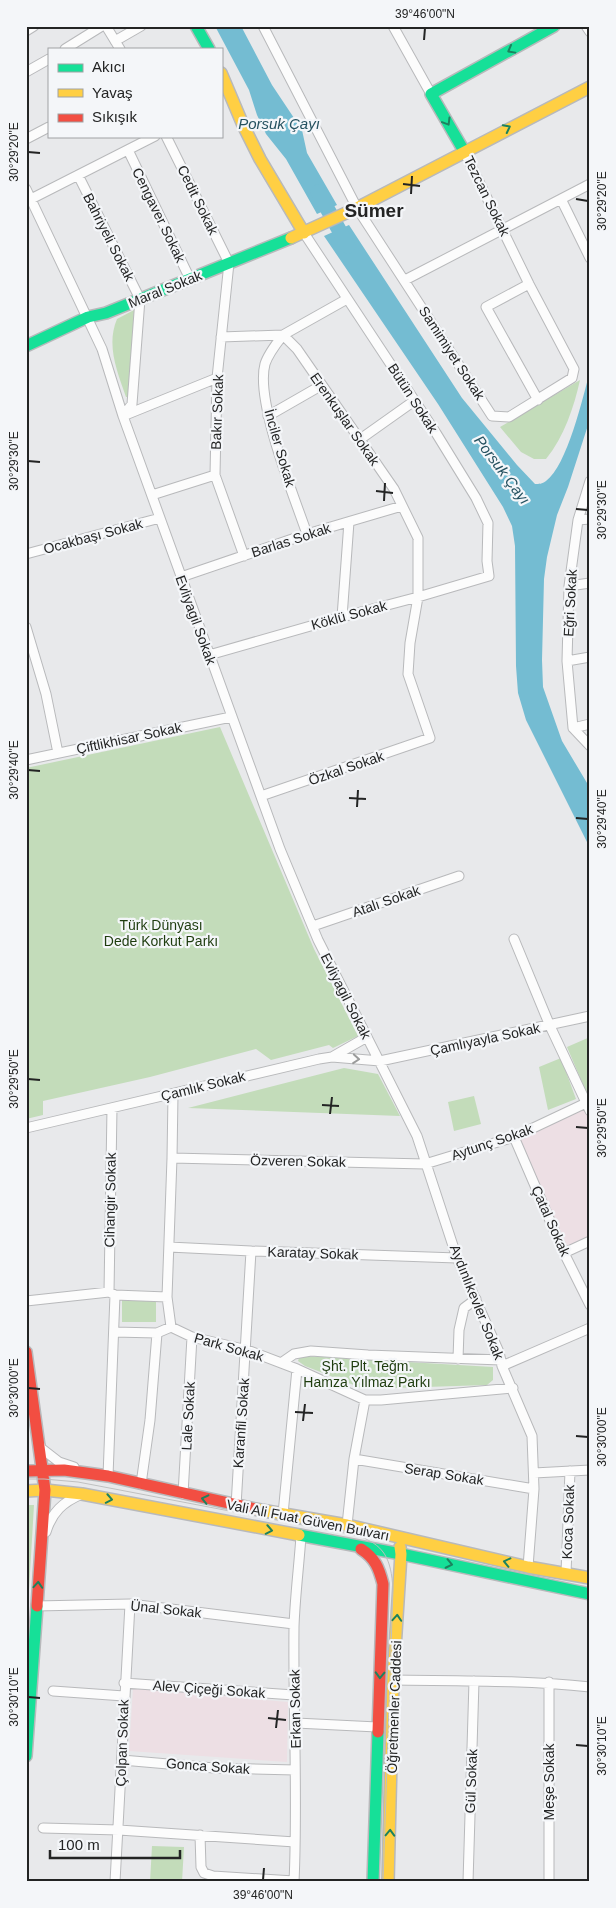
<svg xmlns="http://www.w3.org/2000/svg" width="616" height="1908" viewBox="0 0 616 1908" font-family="Helvetica,sans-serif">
	<rect width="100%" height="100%" fill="#e8e9eb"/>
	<path fill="#eddfe4" d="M 586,1103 L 590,1112 L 590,1241 L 564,1253 L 514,1137 Z
		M 133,1688 L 288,1702 L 287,1762 L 129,1751 Z"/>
	<path fill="#c3dcba" d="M 134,310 L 129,396 L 128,397 L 126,397 C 117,371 106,345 117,319 Z
		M 580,380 C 574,407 564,437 546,459 L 534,459 L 521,452 L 500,427 Z
		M 220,727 L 314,949 L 358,1036 L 333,1048 L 329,1045 L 271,1060 L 256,1049 L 150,1077 L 43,1101 L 43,1115 L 26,1119 L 26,768 Z
		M 590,1037 L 590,1101 L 567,1047 Z
		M 561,1058 L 576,1099 L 548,1110 L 539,1067 Z
		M 344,1068 L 378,1074 L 400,1116 L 188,1108 Z
		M 474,1096 L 481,1124 L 454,1131 L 448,1102 Z
		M 122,1300 L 156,1301 L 156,1322 L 122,1322 Z
		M 305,1356 L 493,1367 L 493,1380 L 487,1385 L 364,1389 L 305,1366 L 298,1361 L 299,1358 Z
		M 27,1505 L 34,1505 L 26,1641 L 26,1520 Z
		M 152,1846 L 184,1847 L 182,1882 L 150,1882 Z"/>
	<path fill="#74bcd2" d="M 215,26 L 241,26 L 272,85 L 302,130 L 307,153 L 337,205 L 317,214 L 286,159 L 266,134 L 257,115 L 249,90 Z
		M 349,225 L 462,398 L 517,465 L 535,484 C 539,484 542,484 546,481 C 567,466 583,397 590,371 L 590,419 L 568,487 L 557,515 L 547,557 L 544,579 L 542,660 L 543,687 L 562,741 L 590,788 L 590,848 L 526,720 L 518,693 L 516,666 L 515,546 L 512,526 L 503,507 L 438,404 L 324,236 Z"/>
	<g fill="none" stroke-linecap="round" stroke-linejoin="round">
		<path stroke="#74bcd2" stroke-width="15" d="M 318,192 L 348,246"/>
		<defs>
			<path id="street" d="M 106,26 L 120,49
				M 263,26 L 357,208 L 492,416 L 509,417 L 572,378 L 574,369 L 529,284 L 464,151
				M 393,26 L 431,94
				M 586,26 L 590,32
				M 26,31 L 34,26
				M 115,41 L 141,26
				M 65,49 L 102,26
				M 26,72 L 49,59
				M 166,136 L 229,263 L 217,378 L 215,475 L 244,556
				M 26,139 L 49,127
				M 128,150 L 190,279
				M 78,175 L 140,299 L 132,404 L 123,416
				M 26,189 L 102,349 L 123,416 L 280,849 L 318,940 L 417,1136 L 457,1258 L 499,1352 L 502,1366 L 532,1436 L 534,1489 L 528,1567
				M 31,199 L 155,136
				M 561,199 L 590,258
				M 405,280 L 590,184
				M 529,284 L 486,307 L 538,400
				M 283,335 C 276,344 268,354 265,364 C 255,401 294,496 307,534
				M 221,337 L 283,335 L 347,299
				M 123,416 L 217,378
				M 268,416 L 322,385
				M 359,440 L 414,401
				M 152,495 L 215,475
				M 578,520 L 590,519
				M 26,554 L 160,518
				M 181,577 L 307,534 L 402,506
				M 569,586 L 590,583
				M 342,617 L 349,522
				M 26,627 L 46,694 L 58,753
				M 209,655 L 342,617 L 418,597 L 489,576 L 487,561 L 488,523 L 476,498 L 436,433 L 304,233
				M 567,661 L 590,657
				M 573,728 L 567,661 L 569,586 L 578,520 L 590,481
				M 573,728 L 590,746
				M 573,728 L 590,724
				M 26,760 L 231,717
				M 261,796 L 430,738 L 408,674 L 410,643 L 418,597 L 418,538 L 394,489 L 297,349 L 283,335
				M 313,926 L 459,876
				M 514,939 L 550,1026 L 590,1111
				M 332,1057 L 367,1037
				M 173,1095 L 172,1158 L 167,1297 L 171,1327 L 192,1337 L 247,1350 L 297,1369 L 365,1400 L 381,1400 L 513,1388
				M 26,1128 L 319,1059 L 332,1057 L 380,1061 L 590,1016
				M 514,1137 L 564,1253 L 590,1305
				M 172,1158 L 425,1164 L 514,1137 L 586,1103
				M 169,1247 L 251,1251 L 457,1258
				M 564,1253 L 590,1241
				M 109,1292 L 112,1108
				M 26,1301 L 109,1292 L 115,1295 L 167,1297
				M 114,1332 L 157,1333
				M 458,1359 L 459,1330 L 464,1308 L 476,1299
				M 281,1363 L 294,1354 L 311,1351 L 368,1355 L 501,1360
				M 502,1366 L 590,1328
				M 40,1445 L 41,1448 L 59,1462 L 74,1467
				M 354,1459 L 534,1489
				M 534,1473 L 590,1470
				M 108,1476 L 115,1295
				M 141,1484 L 150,1420 L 157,1333 L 171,1327
				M 183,1494 L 192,1337
				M 236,1506 L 251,1251
				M 283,1514 L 297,1369
				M 347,1525 L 354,1459 L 365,1400
				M 46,1532 C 52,1512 63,1502 82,1494
				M 566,1573 L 570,1471
				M 36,1606 L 130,1604 L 294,1624
				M 393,1680 C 459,1681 524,1680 590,1687
				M 549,1682 L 549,1882
				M 124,1683 L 294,1695
				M 53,1691 L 124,1696
				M 296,1723 L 377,1727
				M 122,1760 L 214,1768 L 295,1770
				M 43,1828 L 119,1830 L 295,1842
				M 200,1835 L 201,1867 L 204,1873 L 213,1876 L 294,1881
				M 115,1882 L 130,1604
				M 294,1882 C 298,1797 293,1712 294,1627 C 295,1596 299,1566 301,1536
				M 468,1882 L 474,1681"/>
			<path id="fast" d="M 196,26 L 209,49
				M 464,151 L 431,94 L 554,26
				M 26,346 L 88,317 L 106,313 L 291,238
				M 299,1535 L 401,1554 L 590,1594
				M 26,1756 L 37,1606
				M 373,1882 L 378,1732"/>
			<path id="slow" d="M 221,73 L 243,125 L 260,159 L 304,233
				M 291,238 L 357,208 L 590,87
				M 26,1491 L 45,1490 L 82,1494 L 299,1535
				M 255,1509 L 347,1525 L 528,1567 L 590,1578
				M 388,1882 L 393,1680 L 401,1554 L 400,1547"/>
			<path id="jam" d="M 26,1352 L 45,1490 L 37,1606
				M 26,1471 L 64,1470 L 108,1476 L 255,1509
				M 361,1549 C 375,1558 379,1568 383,1584 L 378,1732"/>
		</defs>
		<use href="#street" stroke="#b8b9bb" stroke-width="11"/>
		<use href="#fast" stroke="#b8b9bb" stroke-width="14"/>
		<use href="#slow" stroke="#b8b9bb" stroke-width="14"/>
		<use href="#jam" stroke="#b8b9bb" stroke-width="14"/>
		<use href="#street" stroke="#fcfcfc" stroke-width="9"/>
		<use href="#fast" stroke="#16e098" stroke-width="11"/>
		<use href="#slow" stroke="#ffcf43" stroke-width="11"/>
		<use href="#jam" stroke="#f24e42" stroke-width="11"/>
		<path stroke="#bfc0c0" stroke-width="1" d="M 26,1479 L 44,1479 L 78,1482 L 355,1535 C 385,1544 391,1559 393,1589 L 383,1882"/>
	</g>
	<defs><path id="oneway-chevron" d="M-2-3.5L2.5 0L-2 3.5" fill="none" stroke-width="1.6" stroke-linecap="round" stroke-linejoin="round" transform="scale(1.25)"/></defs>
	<g stroke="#1c825e">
		<use href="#oneway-chevron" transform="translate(511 50) rotate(151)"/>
		<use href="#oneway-chevron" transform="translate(447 122) rotate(59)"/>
		<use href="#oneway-chevron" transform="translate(507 128) rotate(-27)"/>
		<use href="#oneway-chevron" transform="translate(109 1499) rotate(11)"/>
		<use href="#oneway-chevron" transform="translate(205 1499) rotate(-167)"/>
		<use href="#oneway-chevron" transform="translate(269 1530) rotate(11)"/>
		<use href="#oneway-chevron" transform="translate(507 1562) rotate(-167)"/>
		<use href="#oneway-chevron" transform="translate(449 1564) rotate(12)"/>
		<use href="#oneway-chevron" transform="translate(38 1585) rotate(-86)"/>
		<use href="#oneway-chevron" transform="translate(397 1618) rotate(-86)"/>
		<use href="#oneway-chevron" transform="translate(380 1675) rotate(92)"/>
		<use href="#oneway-chevron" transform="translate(390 1833) rotate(-88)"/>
	</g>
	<use stroke="#9a9b9b" href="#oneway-chevron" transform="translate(356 1059) rotate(5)"/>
	<path fill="none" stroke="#232424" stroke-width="2" d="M 424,40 L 425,28M 28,152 L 40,153M 403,184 L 420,186M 411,194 L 412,176M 576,199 L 588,201M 28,461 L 40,462M 376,491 L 393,493M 384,501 L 385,483M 576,509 L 588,510M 28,770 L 40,771M 349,798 L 366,799M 357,807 L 358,790M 576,818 L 588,819M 28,1079 L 40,1080M 322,1105 L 339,1106M 330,1114 L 332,1097M 576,1127 L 588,1128M 28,1388 L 40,1389M 295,1412 L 313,1413M 303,1421 L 305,1404M 576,1436 L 588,1437M 28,1697 L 40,1698M 268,1718 L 286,1720M 276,1728 L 278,1710M 576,1745 L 588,1746M 263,1880 L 264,1868"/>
	<g text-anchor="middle" stroke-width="4.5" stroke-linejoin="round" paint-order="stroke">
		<g font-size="14" fill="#232424" stroke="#f4f6f9">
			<text transform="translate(487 196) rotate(64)" y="5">Tezcan Sokak</text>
			<text transform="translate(198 200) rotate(64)" y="5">Cedit Sokak</text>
			<text transform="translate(159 215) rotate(64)" y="5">Cengaver Sokak</text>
			<text transform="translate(109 237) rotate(63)" y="5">Bahriyeli Sokak</text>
			<text transform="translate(165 289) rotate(-22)" y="5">Maral Sokak</text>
			<text transform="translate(452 353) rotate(57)" y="5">Samimiyet Sokak</text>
			<text transform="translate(413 398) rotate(57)" y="5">Bütün Sokak</text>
			<text transform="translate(217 412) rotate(-88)" y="5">Bakır Sokak</text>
			<text transform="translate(345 419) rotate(55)" y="5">Erenkuşlar Sokak</text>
			<text transform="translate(280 448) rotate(74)" y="5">İnciler Sokak</text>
			<text transform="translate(93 536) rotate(-15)" y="5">Ocakbaşı Sokak</text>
			<text transform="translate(291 540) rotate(-18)" y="5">Barlas Sokak</text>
			<text transform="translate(570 603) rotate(-87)" y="5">Eğri Sokak</text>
			<text transform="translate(349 615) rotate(-15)" y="5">Köklü Sokak</text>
			<text transform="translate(196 620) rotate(70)" y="5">Evliyagil Sokak</text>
			<text transform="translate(129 738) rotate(-12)" y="5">Çiftlikhisar Sokak</text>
			<text transform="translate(346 768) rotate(-19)" y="5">Özkal Sokak</text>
			<text transform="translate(386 901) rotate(-19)" y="5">Atalı Sokak</text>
			<text transform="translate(346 996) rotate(63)" y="5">Evliyagil Sokak</text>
			<text transform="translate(485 1039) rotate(-12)" y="5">Çamlıyayla Sokak</text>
			<text transform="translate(203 1086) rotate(-14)" y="5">Çamlık Sokak</text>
			<text transform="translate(492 1142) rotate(-19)" y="5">Aytunç Sokak</text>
			<text transform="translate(298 1161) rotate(1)" y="5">Özveren Sokak</text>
			<text transform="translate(110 1200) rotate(-89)" y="5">Cihangir Sokak</text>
			<text transform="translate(551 1221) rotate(66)" y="5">Çatal Sokak</text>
			<text transform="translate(313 1253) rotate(2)" y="5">Karatay Sokak</text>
			<text transform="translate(477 1302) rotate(68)" y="5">Aydınlıkevler Sokak</text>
			<text transform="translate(229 1347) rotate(16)" y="5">Park Sokak</text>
			<text transform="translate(188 1416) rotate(-87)" y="5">Lale Sokak</text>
			<text transform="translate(241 1423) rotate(-86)" y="5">Karanfil Sokak</text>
			<text transform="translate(444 1474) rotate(9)" y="5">Serap Sokak</text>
			<text transform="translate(308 1520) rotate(11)" y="5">Vali Ali Fuat Güven Bulvarı</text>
			<text transform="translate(568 1522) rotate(-88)" y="5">Koca Sokak</text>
			<text transform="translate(166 1609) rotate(6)" y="5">Ünal Sokak</text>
			<text transform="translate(209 1689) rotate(4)" y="5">Alev Çiçeği Sokak</text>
			<text transform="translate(394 1707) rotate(-88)" y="5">Öğretmenler Caddesi</text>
			<text transform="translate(295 1709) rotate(-91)" y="5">Erkan Sokak</text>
			<text transform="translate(122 1743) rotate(-88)" y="5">Çolpan Sokak</text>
			<text transform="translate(208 1766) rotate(4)" y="5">Gonca Sokak</text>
			<text transform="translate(471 1781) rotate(-88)" y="5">Gül Sokak</text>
			<text transform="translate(549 1782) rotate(-90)" y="5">Meşe Sokak</text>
		</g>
		<g font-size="14" fill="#1e3c0e" stroke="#f4f6f9">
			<text x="161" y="930">Türk Dünyası<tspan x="161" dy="16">Dede Korkut Parkı</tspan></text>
			<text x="367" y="1371">Şht. Plt. Teğm.<tspan x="367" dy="16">Hamza Yılmaz Parkı</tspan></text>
		</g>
		<g font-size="15" font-style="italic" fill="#265260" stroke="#f4f6f9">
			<text x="279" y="129">Porsuk Çayı</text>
			<text transform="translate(502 470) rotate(53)" y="5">Porsuk Çayı</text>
		</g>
		<g font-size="19" font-weight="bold" fill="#232424" stroke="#f4f6f9">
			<text x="374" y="217">Sümer</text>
		</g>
	</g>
	<rect width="616" height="1908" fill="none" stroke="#f4f6f9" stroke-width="55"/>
	<rect x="48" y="48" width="175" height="90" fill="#f4f6f9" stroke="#a0a2a4"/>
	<rect x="58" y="64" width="25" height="8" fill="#16e098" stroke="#a0a2a4"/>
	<text x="92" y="72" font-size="15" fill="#232424">Akıcı</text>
	<rect x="58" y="89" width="25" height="8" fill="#ffcf43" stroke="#a0a2a4"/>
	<text x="92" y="98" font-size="15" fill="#232424">Yavaş</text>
	<rect x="58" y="114" width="25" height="8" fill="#f24e42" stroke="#a0a2a4"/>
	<text x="92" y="122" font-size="15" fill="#232424">Sıkışık</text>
	<path d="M50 1850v8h130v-8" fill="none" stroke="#232424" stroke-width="2.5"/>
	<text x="58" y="1850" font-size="15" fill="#232424" stroke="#f4f6f9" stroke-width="4" paint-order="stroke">100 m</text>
	<rect x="28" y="28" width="560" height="1852" fill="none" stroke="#232424" stroke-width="2"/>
	<g font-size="12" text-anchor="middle" fill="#232424">
		<text x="425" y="18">39°46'00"N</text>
		<text transform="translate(14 152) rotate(-90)" y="4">30°29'20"E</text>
		<text transform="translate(602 201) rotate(-90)" y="4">30°29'20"E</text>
		<text transform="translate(14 461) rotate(-90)" y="4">30°29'30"E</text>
		<text transform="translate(602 510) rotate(-90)" y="4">30°29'30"E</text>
		<text transform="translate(14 770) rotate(-90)" y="4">30°29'40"E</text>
		<text transform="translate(602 819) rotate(-90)" y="4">30°29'40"E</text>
		<text transform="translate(14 1079) rotate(-90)" y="4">30°29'50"E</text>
		<text transform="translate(602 1128) rotate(-90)" y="4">30°29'50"E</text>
		<text transform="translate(14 1388) rotate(-90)" y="4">30°30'00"E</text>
		<text transform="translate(602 1437) rotate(-90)" y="4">30°30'00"E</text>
		<text transform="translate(14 1697) rotate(-90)" y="4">30°30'10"E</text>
		<text transform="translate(602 1746) rotate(-90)" y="4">30°30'10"E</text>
		<text x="263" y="1899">39°46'00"N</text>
	</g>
</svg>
